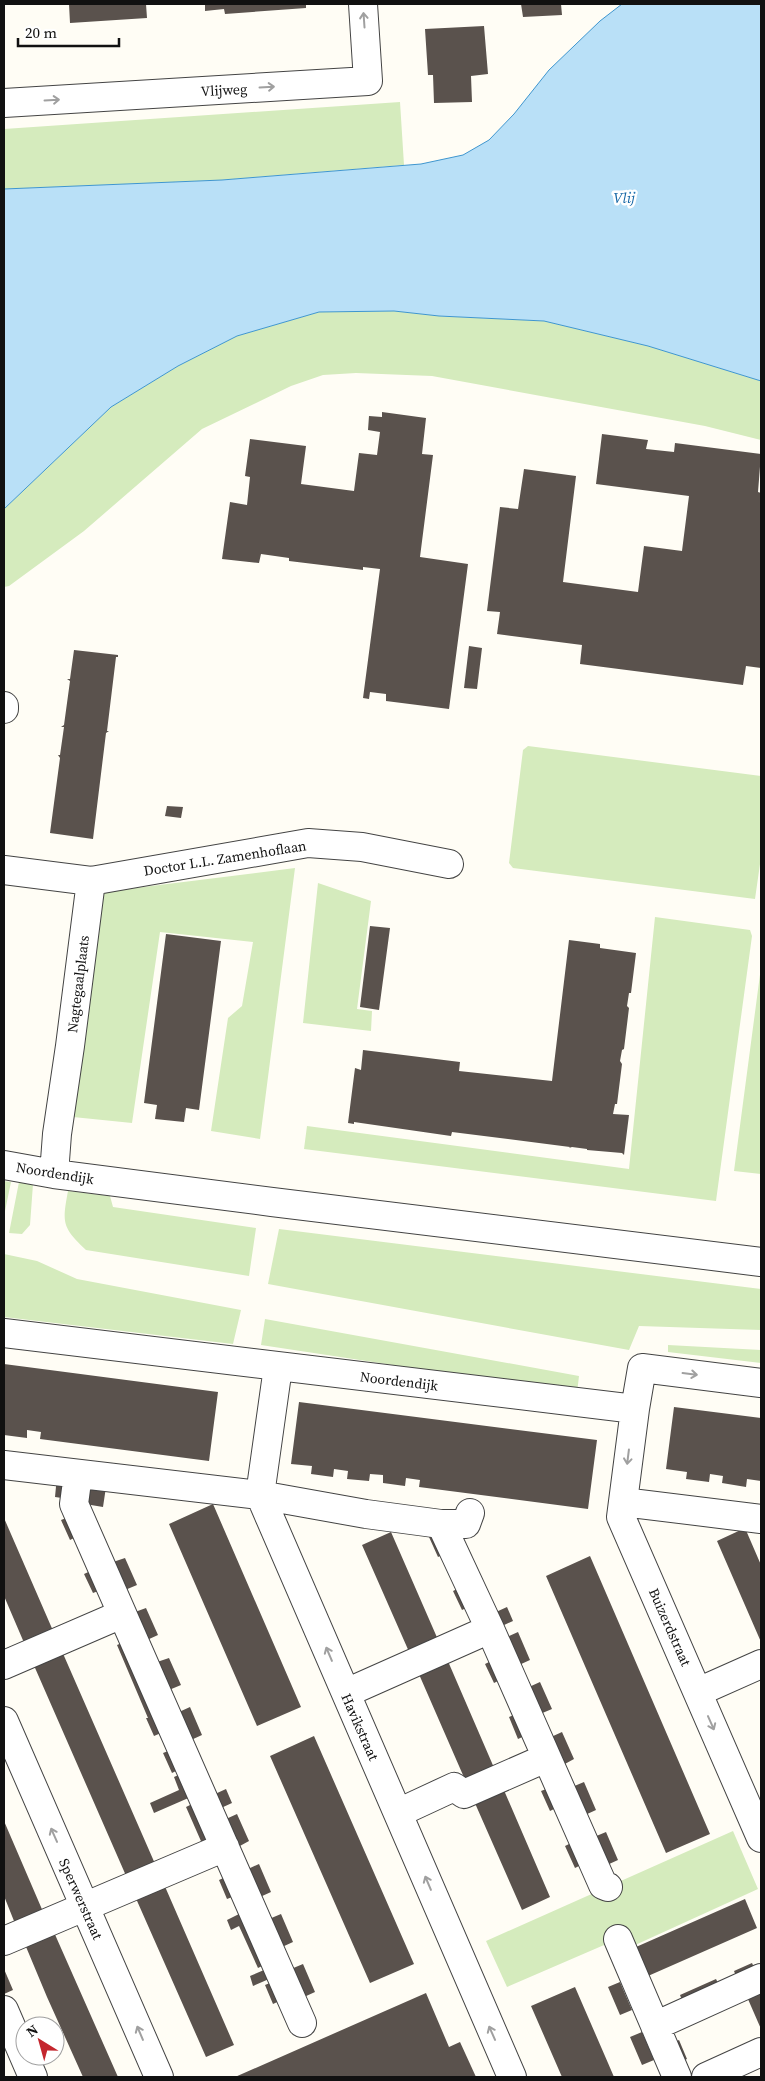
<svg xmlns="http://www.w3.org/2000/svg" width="765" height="2081" viewBox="0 0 765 2081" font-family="'Source Serif 4',serif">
	<rect width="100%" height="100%" fill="#fffdf5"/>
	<path fill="#d5ebbd" d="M 400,102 L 404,165 L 222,180 L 4,189 L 4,129 Z
		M 394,311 L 439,316 L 544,321 L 648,346 L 761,381 L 761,440 L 705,426 L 432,376 L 356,373 L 323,375 L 291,386 L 202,429 L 84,531 L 9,586 L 4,587 L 4,509 L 111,407 L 178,366 L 237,336 L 319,312 Z
		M 528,746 L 761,776 L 761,857 L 755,899 L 513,868 L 509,863 L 523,750 Z
		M 295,868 L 260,1139 L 211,1131 L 228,1018 L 242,1006 L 253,942 L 160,932 L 132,1123 L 73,1117 L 103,892 Z
		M 318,883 L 371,901 L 357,1009 L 372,1011 L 371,1031 L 303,1023 Z
		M 655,917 L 750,930 L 752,936 L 716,1201 L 304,1149 L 307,1126 L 629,1169 Z
		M 761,967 L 761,1174 L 734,1171 Z
		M 4,1181 L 11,1182 L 4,1216 Z
		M 19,1182 L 33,1184 L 30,1225 L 22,1234 L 9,1233 Z
		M 68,1191 L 110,1196 L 113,1207 L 256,1228 L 249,1276 L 86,1250 C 62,1227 62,1223 68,1191 Z
		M 279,1229 L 761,1289 L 761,1330 L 639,1326 L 629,1350 L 268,1284 Z
		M 4,1254 L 37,1261 L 77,1279 L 241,1310 L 233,1344 L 4,1317 Z
		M 265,1319 L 579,1376 L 577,1393 L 261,1345 Z
		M 668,1345 L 761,1350 L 761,1363 L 668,1352 Z
		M 733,1831 L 758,1889 L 633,1946 L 618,1939 L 507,1987 L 486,1941 Z"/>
	<path fill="#b9e0f7" stroke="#3f96cf" d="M 622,4 L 761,4 L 761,381 L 648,346 L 544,321 L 439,316 L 394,311 L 319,312 L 237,336 L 178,366 L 111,407 L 4,509 L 4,189 L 222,180 L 421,164 L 463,155 L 489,140 L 514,114 L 549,70 L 600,21 Z"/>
	<path fill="#5a524d" d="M 69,4 L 146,4 L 147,18 L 70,23 Z
		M 205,4 L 306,4 L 306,8 L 225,14 L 224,9 L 205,11 Z
		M 521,4 L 561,4 L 562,15 L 523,17 Z
		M 484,26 L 488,74 L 471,76 L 472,102 L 434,103 L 433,75 L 428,75 L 425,29 Z
		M 382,412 L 426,418 L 422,454 L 433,455 L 420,557 L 468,564 L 449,709 L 386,701 L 386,694 L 370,692 L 369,699 L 363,698 L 380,569 L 363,567 L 363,570 L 289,561 L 289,558 L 261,554 L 259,563 L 222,559 L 230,502 L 247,505 L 250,477 L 245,476 L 250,439 L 306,446 L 301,484 L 354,491 L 359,453 L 377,455 L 380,432 L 368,430 L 369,416 L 382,417 Z
		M 602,434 L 648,440 L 646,449 L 674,452 L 675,443 L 761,454 L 758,492 L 761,493 L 761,615 L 760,627 L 761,627 L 761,668 L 746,666 L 743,685 L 580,664 L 582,645 L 497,634 L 500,612 L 487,611 L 500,507 L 518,509 L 524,469 L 576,476 L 563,582 L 638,592 L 644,546 L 682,551 L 689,496 L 596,484 Z
		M 469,646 L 482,648 L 477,689 L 464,688 Z
		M 74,650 L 118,655 L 118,657 L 116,657 L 107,731 L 109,731 L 106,733 L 93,839 L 50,833 L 60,758 L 58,755 L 60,755 L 64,727 L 61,727 L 64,725 L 70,681 L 67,679 L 70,679 Z
		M 167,806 L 183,807 L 181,818 L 165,816 Z
		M 370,926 L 390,928 L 379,1010 L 360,1007 Z
		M 166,934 L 221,941 L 199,1110 L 186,1108 L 184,1122 L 155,1119 L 157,1105 L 144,1103 Z
		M 569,940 L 600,944 L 600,948 L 636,953 L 631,993 L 629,993 L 627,1006 L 629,1008 L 624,1049 L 622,1050 L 620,1061 L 622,1064 L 617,1104 L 615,1104 L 613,1114 L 629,1115 L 624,1155 L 622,1153 L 587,1150 L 587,1149 L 572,1147 L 569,1148 L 570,1147 L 452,1132 L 451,1136 L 354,1122 L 354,1124 L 348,1123 L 355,1068 L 361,1070 L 363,1050 L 460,1062 L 459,1071 L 552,1081 Z
		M 4,1364 L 218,1392 L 209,1461 L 40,1439 L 41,1432 L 27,1430 L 27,1438 L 4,1435 Z
		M 299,1402 L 597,1440 L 588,1509 L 419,1487 L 420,1480 L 406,1478 L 405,1486 L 383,1483 L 383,1475 L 370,1474 L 369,1481 L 347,1479 L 348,1471 L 334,1469 L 333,1477 L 311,1474 L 312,1466 L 291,1464 Z
		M 674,1407 L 761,1418 L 761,1481 L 747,1479 L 746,1487 L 722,1483 L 723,1476 L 710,1474 L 709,1482 L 686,1479 L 687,1472 L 666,1469 Z
		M 57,1476 L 72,1478 L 69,1499 L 55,1497 Z
		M 81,1484 L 106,1487 L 103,1507 L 79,1503 Z
		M 213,1504 L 301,1707 L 257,1726 L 169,1524 Z
		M 74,1515 L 82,1534 L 70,1540 L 61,1520 Z
		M 4,1518 L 54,1633 L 25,1645 L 4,1596 Z
		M 745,1528 L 761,1565 L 761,1642 L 717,1541 Z
		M 391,1532 L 439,1642 L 410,1654 L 362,1545 Z
		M 441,1532 L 451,1551 L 438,1557 L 429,1537 Z
		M 590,1556 L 710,1834 L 666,1853 L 546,1576 Z
		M 125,1558 L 137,1585 L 125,1590 L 113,1562 Z
		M 97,1568 L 106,1588 L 93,1593 L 84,1574 Z
		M 465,1585 L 474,1604 L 462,1610 L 453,1591 Z
		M 507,1607 L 513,1621 L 502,1626 L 496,1612 Z
		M 146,1608 L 158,1635 L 147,1640 L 135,1612 Z
		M 518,1632 L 530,1660 L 519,1665 L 507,1637 Z
		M 129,1640 L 168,1730 L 154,1736 L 146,1718 L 148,1718 L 117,1645 Z
		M 61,1649 L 156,1866 L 127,1878 L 32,1661 Z
		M 169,1658 L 181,1685 L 169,1690 L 157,1662 Z
		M 497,1658 L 506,1677 L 494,1683 L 485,1664 Z
		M 447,1659 L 495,1770 L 466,1782 L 418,1672 Z
		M 540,1682 L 552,1709 L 540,1714 L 529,1687 Z
		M 190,1707 L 202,1735 L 191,1740 L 179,1712 Z
		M 521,1712 L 531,1733 L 518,1739 L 509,1717 Z
		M 562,1732 L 574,1759 L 563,1765 L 551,1737 Z
		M 314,1736 L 414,1964 L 370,1983 L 270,1756 Z
		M 176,1748 L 184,1767 L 172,1773 L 163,1753 Z
		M 185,1772 L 217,1843 L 204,1848 L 186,1807 L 196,1802 L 193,1796 L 154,1813 L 150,1803 L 179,1790 L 174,1777 Z
		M 584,1782 L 596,1810 L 585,1815 L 572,1787 Z
		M 554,1786 L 562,1805 L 550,1811 L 541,1791 Z
		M 503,1788 L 550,1897 L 522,1910 L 474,1801 Z
		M 226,1789 L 232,1803 L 221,1808 L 215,1794 Z
		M 237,1814 L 249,1841 L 238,1847 L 226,1819 Z
		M 4,1821 L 44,1914 L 16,1926 L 4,1896 Z
		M 606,1832 L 618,1860 L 607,1865 L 594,1837 Z
		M 577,1840 L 587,1862 L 575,1868 L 565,1846 Z
		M 259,1864 L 271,1892 L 260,1897 L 248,1869 Z
		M 232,1874 L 240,1894 L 227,1899 L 219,1880 Z
		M 163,1882 L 234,2045 L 206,2057 L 134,1894 Z
		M 745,1899 L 757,1928 L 648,1976 L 636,1947 Z
		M 245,1911 L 270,1962 L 258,1968 L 239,1926 L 231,1930 L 227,1920 Z
		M 281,1914 L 293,1942 L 282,1947 L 269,1919 Z
		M 53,1930 L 118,2077 L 83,2077 L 47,1997 L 24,1942 Z
		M 752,1963 L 758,1976 L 739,1984 L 734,1971 Z
		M 303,1964 L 315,1992 L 304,1997 L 291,1969 Z
		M 4,1969 L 13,1990 L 4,1994 Z
		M 264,1970 L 269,1979 L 253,1986 L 250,1976 Z
		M 716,1979 L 722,1991 L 685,2008 L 680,1995 Z
		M 277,1980 L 286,1998 L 273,2004 L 265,1985 Z
		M 620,1982 L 632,2010 L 620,2015 L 608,1987 Z
		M 761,1982 L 761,2029 L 744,1990 Z
		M 575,1987 L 608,2063 L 614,2077 L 562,2077 L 531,2006 Z
		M 426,1993 L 449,2047 L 460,2042 L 476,2077 L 235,2077 Z
		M 642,2032 L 654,2060 L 642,2065 L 630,2037 Z
		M 679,2040 L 687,2059 L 674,2065 L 666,2046 Z"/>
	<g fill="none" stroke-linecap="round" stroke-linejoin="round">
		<defs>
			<path id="minor" d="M 4,103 L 368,81 L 363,4
				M 4,706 L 4,709
				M 4,870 L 91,881 L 308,843 L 362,847 L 449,864
				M 4,1165 L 54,1174 L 272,1202 L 761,1262
				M 54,1174 L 57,1134 L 70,1046 L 91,881
				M 4,1333 L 635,1409 L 642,1368 L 761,1383
				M 278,1367 L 260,1495 L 512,2077
				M 635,1409 L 621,1517 L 761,1838
				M 4,1465 L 260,1495 L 366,1514 L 441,1524 L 466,1524 L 470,1513
				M 78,1474 L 74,1504 L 302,2023
				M 623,1502 L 761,1519
				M 441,1524 L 490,1629 L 603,1885 L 608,1887
				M 4,1665 L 122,1614
				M 698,1692 L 761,1664
				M 346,1693 L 490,1629
				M 4,1721 L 159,2077
				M 398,1813 L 454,1787 L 464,1794 L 546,1758
				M 618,1939 L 677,2077
				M 4,1941 L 225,1847
				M 4,2010 L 33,2077
				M 655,2026 L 761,1978
				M 706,2077 L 761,2052"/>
		</defs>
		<use href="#minor" stroke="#444" stroke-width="30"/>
		<use href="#minor" stroke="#fff" stroke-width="28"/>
	</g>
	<defs><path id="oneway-shaft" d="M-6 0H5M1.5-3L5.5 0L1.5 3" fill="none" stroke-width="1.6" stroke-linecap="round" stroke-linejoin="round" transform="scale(1.25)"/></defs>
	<g stroke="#a0a0a0">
		<use href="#oneway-shaft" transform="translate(364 20) rotate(-94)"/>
		<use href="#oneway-shaft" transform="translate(267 87) rotate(-3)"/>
		<use href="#oneway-shaft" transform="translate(52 100) rotate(-3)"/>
		<use href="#oneway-shaft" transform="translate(690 1374) rotate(7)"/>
		<use href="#oneway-shaft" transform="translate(628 1457) rotate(97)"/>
		<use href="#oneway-shaft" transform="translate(329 1654) rotate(-113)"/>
		<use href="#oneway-shaft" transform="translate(711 1723) rotate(66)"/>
		<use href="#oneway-shaft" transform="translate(54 1835) rotate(-114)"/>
		<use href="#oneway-shaft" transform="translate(428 1883) rotate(-113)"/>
		<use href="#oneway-shaft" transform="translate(140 2033) rotate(-113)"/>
		<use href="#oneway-shaft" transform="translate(492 2033) rotate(-114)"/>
	</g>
	<g text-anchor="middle" stroke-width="5" stroke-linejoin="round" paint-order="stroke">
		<g font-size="14" fill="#111" stroke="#fff">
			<text transform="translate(224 90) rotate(-3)" y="5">Vlijweg</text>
			<text transform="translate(225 858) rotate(-9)" y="5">Doctor L.L. Zamenhoflaan</text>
			<text transform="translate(78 984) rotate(-83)" y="5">Nagtegaalplaats</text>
			<text transform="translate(55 1173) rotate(9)" y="5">Noordendijk</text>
			<text transform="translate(399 1381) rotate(7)" y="5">Noordendijk</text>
			<text transform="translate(670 1627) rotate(66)" y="5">Buizerdstraat</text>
			<text transform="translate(360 1727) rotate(66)" y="5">Havikstraat</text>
			<text transform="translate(81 1899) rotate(66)" y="5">Sperwerstraat</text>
		</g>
		<g font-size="15" font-style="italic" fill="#1768a6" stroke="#fff">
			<text x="624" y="203">Vlij</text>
		</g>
	</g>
	<rect width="765" height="2081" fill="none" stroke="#111111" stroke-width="10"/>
	<g transform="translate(40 2041) rotate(323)"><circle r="24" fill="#ffffff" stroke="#a0a0a0"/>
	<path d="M0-4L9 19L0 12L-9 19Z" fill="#c4262e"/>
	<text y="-8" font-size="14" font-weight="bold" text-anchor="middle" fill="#111111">N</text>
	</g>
	<path d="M18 38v8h101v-8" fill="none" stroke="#111111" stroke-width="2.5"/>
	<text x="25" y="38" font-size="15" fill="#111111" stroke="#ffffff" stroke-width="4" paint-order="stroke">20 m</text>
</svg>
